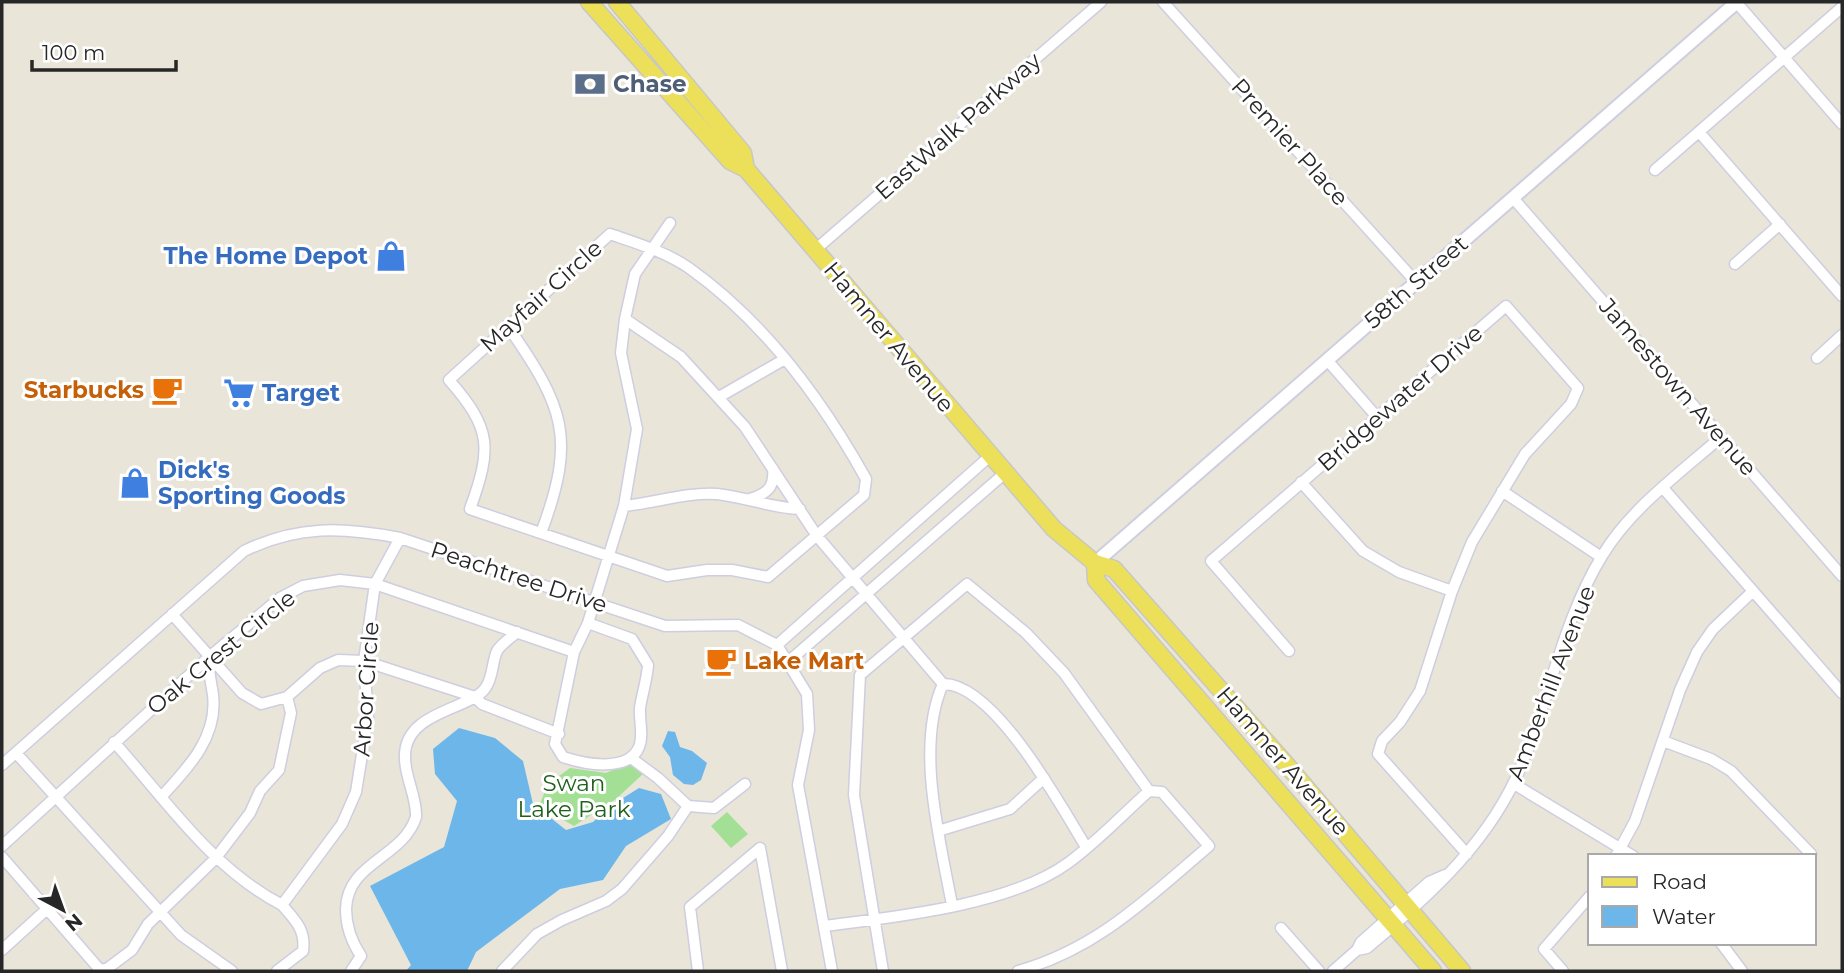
<svg xmlns="http://www.w3.org/2000/svg" width="1844" height="973" viewBox="0 0 1844 973" font-family="Montserrat,sans-serif">
	<rect width="100%" height="100%" fill="#e9e5d8"/>
	<path fill="#a3e095" d="M 629,763 L 644,773 L 616,799 L 574,826 L 539,806 L 548,784 L 570,768 L 606,773 Z
		M 727,812 L 748,834 L 731,848 L 711,826 Z"/>
	<path fill="#6cb6ea" d="M 459,728 L 495,738 L 523,761 L 533,804 L 566,830 L 593,822 L 607,808 L 639,788 L 661,794 L 671,819 L 626,846 L 603,880 L 560,889 L 476,952 L 467,971 L 406,971 L 411,965 L 370,886 L 444,847 L 457,801 L 435,774 L 433,749 Z
		M 668,731 L 675,732 L 680,747 L 692,751 L 707,763 L 701,780 L 693,785 L 684,784 L 673,775 L 670,757 L 662,746 Z"/>
	<g fill="none" stroke-linecap="round" stroke-linejoin="round">
		<defs>
			<path id="minor" d="M 1163,2 L 1416,282
				M 1736,2 L 1842,124
				M 1699,132 L 1842,296
				M 1655,170 L 1842,7
				M 1513,198 L 1842,576
				M 610,234 C 636,243 666,252 689,268 C 765,322 821,398 866,479 L 864,495 L 768,577 L 732,570 L 707,570 L 667,576 L 470,509 C 492,448 492,429 449,380 Z
				M 815,250 L 1101,2
				M 1735,264 L 1780,224
				M 625,319 L 681,357 L 745,427 L 817,536 L 943,684 C 994,683 1061,806 1086,847
				M 507,325 C 564,407 577,437 541,533
				M 1817,358 L 1842,335
				M 1327,360 L 1377,417
				M 719,397 L 785,359
				M 1301,482 L 1363,551 L 1399,572 L 1452,591
				M 1663,488 L 1842,693
				M 1502,491 L 1601,557
				M 750,499 C 766,494 775,488 773,469
				M 624,506 C 655,503 686,492 717,494 C 745,497 772,508 800,509
				M 172,614 L 242,693 L 261,704 L 287,697 L 320,668 L 338,660 L 364,661 L 475,697 L 482,704 L 559,734
				M 588,623 L 624,506 L 637,429 L 621,353 L 625,319 L 635,274 L 670,223
				M 588,623 L 632,639 L 648,665 C 647,680 642,694 640,708 C 639,721 644,736 639,747 C 628,773 584,764 563,757 L 555,744 L 574,652 Z
				M 777,645 L 990,456
				M 1289,651 L 1211,561 L 1506,306 L 1578,388 L 1571,404 L 1525,454 L 1472,542 L 1452,591 L 1420,691 L 1400,722 L 1382,741 L 1378,754 L 1467,854
				M 788,662 L 1005,473
				M 943,684 C 915,746 940,840 952,905
				M 1663,741 L 1711,759 L 1731,771 L 1811,854
				M 114,742 C 166,800 211,868 282,905
				M 16,753 L 181,935 L 232,971
				M 631,758 L 658,778 L 688,806 L 714,808 L 745,784
				M 2,765 L 244,551 C 298,525 342,527 400,538 L 665,626 L 738,625 L 777,645 L 807,694 L 809,730 L 798,785 L 832,971
				M 1514,784 L 1633,856
				M 162,796 C 188,768 218,737 213,695 C 211,681 208,672 209,657
				M 938,831 L 1010,809 L 1044,778
				M 2,846 L 209,657 L 280,598 L 303,586 L 340,580 L 375,584 L 574,652
				M 1616,856 L 1635,821 L 1680,690 L 1697,652 L 1713,629 L 1753,591
				M 2,857 L 101,971
				M 824,926 C 894,917 1011,905 1068,863 C 1097,842 1122,815 1149,791
				M 1281,928 L 1319,971
				M 1721,943 L 1742,971
				M 2,950 L 47,909
				M 1357,950 L 1367,948 C 1431,895 1494,838 1524,759 C 1551,692 1564,618 1602,556 C 1630,509 1680,473 1721,437
				M 98,971 L 108,968 L 132,950 L 148,924 L 215,859 L 250,813 L 260,791 L 279,770 L 291,713 L 287,697
				M 277,971 L 303,951 C 306,930 295,920 282,905 L 342,824 L 356,792 L 368,717 L 364,661 L 375,584 L 400,538
				M 351,971 L 361,956 C 351,941 346,927 346,909 C 347,862 403,858 416,817 C 417,797 405,778 405,758 C 403,710 473,710 486,687 C 493,677 492,662 497,651 C 501,644 511,638 517,632
				M 502,971 L 537,934 L 562,920 L 606,901 L 622,889 L 668,836 L 688,806
				M 698,971 L 690,907 L 760,848 L 782,971
				M 883,971 L 854,795 L 860,675 L 967,584 L 1026,633 L 1064,673 L 1149,791 L 1162,792 L 1209,846 C 1148,898 1097,949 1018,971
				M 1333,971 L 1357,950 L 1361,942 L 1429,882 L 1445,875
				M 1563,971 L 1544,949 L 1590,896"/>
			<path id="tertiary" d="M 1095,563 L 1737,2"/>
			<path id="primary" d="M 589,2 L 730,161 L 746,169 L 1054,529 L 1095,563 L 1114,569 L 1292,771 L 1462,971
				M 617,2 L 743,153 L 746,169
				M 1095,563 L 1096,580 L 1433,971"/>
		</defs>
		<use href="#minor" stroke="#cecee0" stroke-width="13"/>
		<use href="#tertiary" stroke="#cecee0" stroke-width="16"/>
		<use href="#primary" stroke="#c7c7c7" stroke-width="19"/>
		<use href="#minor" stroke="#fff" stroke-width="10"/>
		<use href="#tertiary" stroke="#fff" stroke-width="12"/>
		<use href="#primary" stroke="#ece05b" stroke-width="16"/>
	</g>
	<defs>
		<symbol id="bank-bare" viewBox="-9 -9 18 18"><path d="M-6-4H6V4H-6ZM0-2.3a2.3 2.3 0 1 0 0 4.6a2.3 2.3 0 1 0 0-4.6Z" fill="#5c6f8a" stroke="#fff" stroke-width="2.5" paint-order="stroke"/></symbol>
		<symbol id="shop-bare" viewBox="-9 -9 18 18"><path d="M-5-2.5h2.3a2.7 3.5 0 0 1 5.4 0H5L5.5 6h-11ZM-1.5-2.5h3a1.5 2.3 0 0 0-3 0Z" fill="#3f7fe0" stroke="#fff" stroke-width="2.5" paint-order="stroke"/></symbol>
		<symbol id="cafe-bare" viewBox="-9 -9 18 18"><path d="M-5.5-4.5H6V0H3Q3 3.5 0 3.5H-2.5Q-5.5 3.5-5.5 0ZM3-3.2v2h1.7v-2ZM-6 4.5H4V6H-6Z" fill="#e8710a" stroke="#fff" stroke-width="2.5" paint-order="stroke"/></symbol>
		<symbol id="supermarket-bare" viewBox="-9 -9 18 18"><path d="M-6-5.5h2.5l.6 2H6L4.5 2H-2.5L-4.4-4H-6ZM-1.5 3.2a1.3 1.3 0 1 0 .1 0ZM3 3.2a1.3 1.3 0 1 0 .1 0Z" fill="#3f7fe0" stroke="#fff" stroke-width="2.5" paint-order="stroke"/></symbol>
	</defs>
	<g fill-rule="evenodd">
		<use href="#bank-bare" x="568" y="62" width="44" height="44"/>
		<use href="#shop-bare" x="369" y="234" width="44" height="44"/>
		<use href="#cafe-bare" x="145" y="368" width="44" height="44"/>
		<use href="#supermarket-bare" x="217" y="371" width="44" height="44"/>
		<use href="#shop-bare" x="113" y="461" width="44" height="44"/>
		<use href="#cafe-bare" x="699" y="639" width="44" height="44"/>
	</g>
	<g text-anchor="middle" stroke-width="6" stroke-linejoin="round" paint-order="stroke">
		<g font-size="23" font-weight="bold" fill="#4e5e75" stroke="#fff" text-anchor="start">
			<text x="613" y="92">Chase</text>
		</g>
		<g font-size="23" fill="#272727" stroke="#fff">
			<text transform="translate(958 126) rotate(-41)" y="8">EastWalk Parkway</text>
			<text transform="translate(1290 142) rotate(48)" y="8">Premier Place</text>
			<text transform="translate(1416 282) rotate(-41)" y="8">58th Street</text>
			<text transform="translate(541 296) rotate(-42)" y="8">Mayfair Circle</text>
			<text transform="translate(889 337) rotate(50)" y="8">Hamner Avenue</text>
			<text transform="translate(1678 387) rotate(49)" y="8">Jamestown Avenue</text>
			<text transform="translate(1400 398) rotate(-41)" y="8">Bridgewater Drive</text>
			<text transform="translate(519 577) rotate(18)" y="8">Peachtree Drive</text>
			<text transform="translate(221 652) rotate(-39)" y="8">Oak Crest Circle</text>
			<text transform="translate(1551 683) rotate(-69)" y="8">Amberhill Avenue</text>
			<text transform="translate(366 689) rotate(-86)" y="8">Arbor Circle</text>
			<text transform="translate(1283 761) rotate(49)" y="8">Hamner Avenue</text>
		</g>
		<g font-size="23" font-weight="bold" fill="#366cbe" stroke="#fff" text-anchor="start">
			<text x="368" y="264" text-anchor="end">The Home Depot</text>
			<text x="262" y="401">Target</text>
			<text x="158" y="478">Dick's<tspan x="158" dy="26">Sporting Goods</tspan></text>
		</g>
		<g font-size="23" font-weight="bold" fill="#c56008" stroke="#fff" text-anchor="end">
			<text x="144" y="398">Starbucks</text>
			<text x="744" y="669" text-anchor="start">Lake Mart</text>
		</g>
		<g font-size="23" fill="#1e601a" stroke="#fff">
			<text x="574" y="791">Swan<tspan x="574" dy="26">Lake Park</tspan></text>
		</g>
	</g>
	<rect width="1844" height="973" fill="none" stroke="#272727" stroke-width="7"/>
	<rect x="1588" y="854" width="228" height="91" fill="#ffffff" stroke="#a9a9a9" stroke-width="2"/>
	<rect x="1602" y="877" width="35" height="10" fill="#ece05b" stroke="#a9a9a9" stroke-width="2"/>
	<text x="1652" y="889" font-size="21" fill="#272727">Road</text>
	<rect x="1602" y="906" width="35" height="21" fill="#6cb6ea" stroke="#a9a9a9" stroke-width="2"/>
	<text x="1652" y="924" font-size="21" fill="#272727">Water</text>
	<g transform="translate(63 910) rotate(139)" stroke="#ffffff" stroke-width="5" paint-order="stroke">
	<path d="M0-5L12 26L0 18L-12 26Z" fill="#272727"/>
	<text y="-10" font-size="19" font-weight="bold" text-anchor="middle" fill="#272727">N</text>
	</g>
	<path d="M32 60v10h144v-10" fill="none" stroke="#272727" stroke-width="3.5"/>
	<text x="42" y="60" font-size="21" fill="#272727" stroke="#ffffff" stroke-width="5" paint-order="stroke">100 m</text>
</svg>
